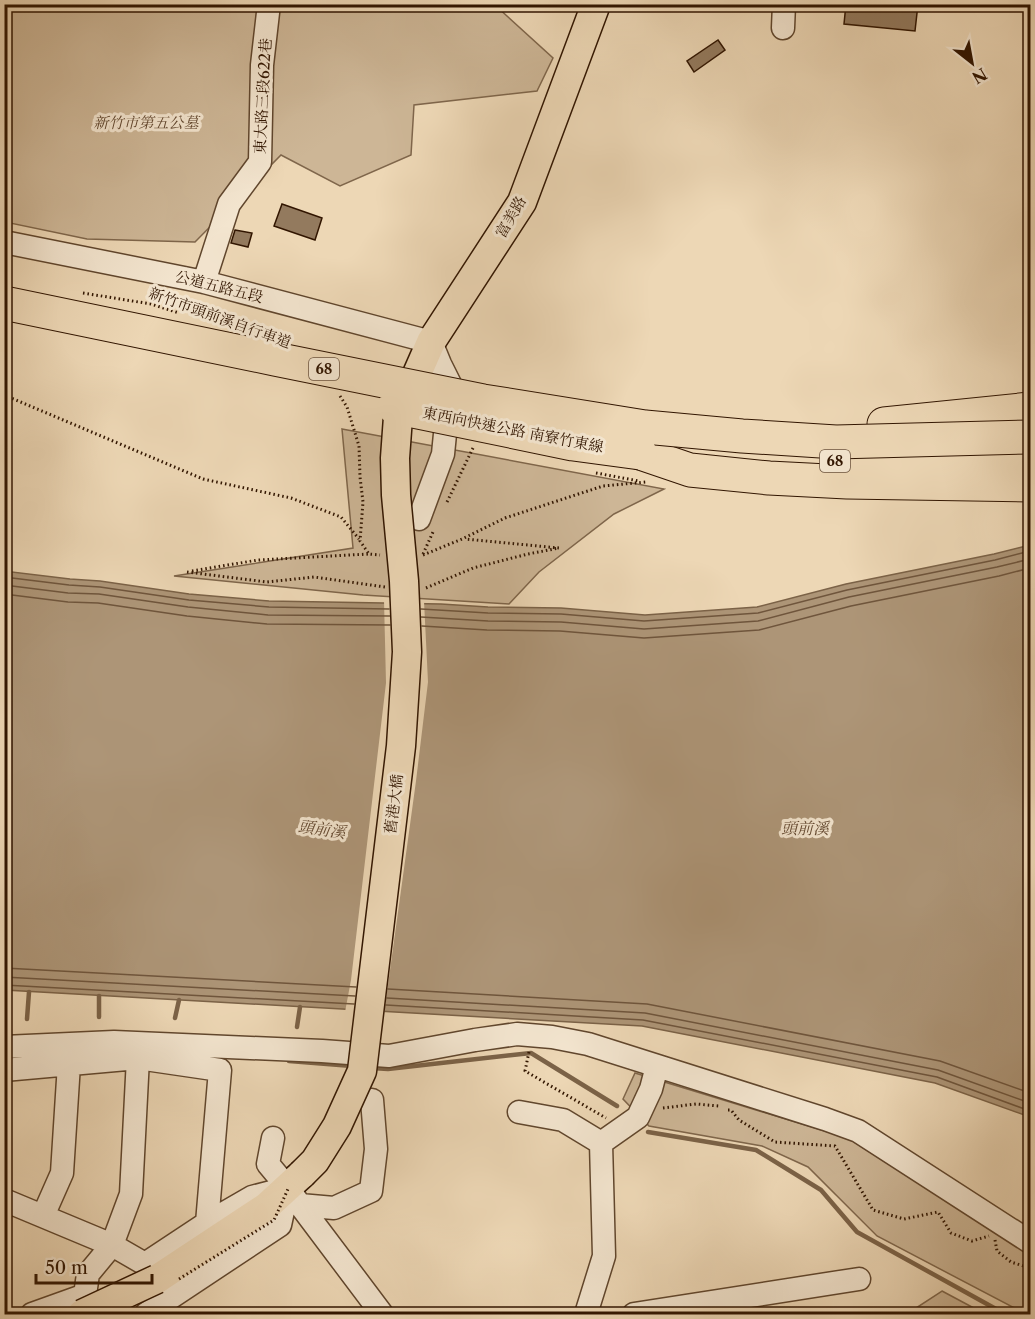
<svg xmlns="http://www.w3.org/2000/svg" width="1035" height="1319" viewBox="0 0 1035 1319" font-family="'Libre Caslon Text','Noto Serif TC',serif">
	<rect width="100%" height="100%" fill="#edd7b5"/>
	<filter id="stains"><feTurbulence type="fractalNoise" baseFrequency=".00333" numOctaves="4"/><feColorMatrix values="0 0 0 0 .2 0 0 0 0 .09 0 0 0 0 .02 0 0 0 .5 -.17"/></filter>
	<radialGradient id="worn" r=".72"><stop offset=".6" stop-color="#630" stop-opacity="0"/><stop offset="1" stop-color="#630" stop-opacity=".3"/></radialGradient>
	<path fill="#cdb696" stroke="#7f664b" stroke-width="1.5" d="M 4,5 L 496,5 L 496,6 L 553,58 L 537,91 L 414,105 L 411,155 L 340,186 L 281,155 L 195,242 L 87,239 L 5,222 Z
		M 342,429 L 664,489 L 614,514 L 539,572 L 509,604 L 363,595 L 174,576 L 353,548 Z
		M 635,1073 L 848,1138 L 1030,1254 L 1030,1314 L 1026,1314 L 877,1236 L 808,1167 L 762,1146 L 649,1126 L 623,1099 Z
		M 942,1291 L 985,1314 L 896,1314 L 910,1312 Z"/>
	<path fill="#ad9577" stroke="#7b6247" stroke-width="1.5" d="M 1030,545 L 1030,1117 L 935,1083 L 642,1026 L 5,990 L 4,571 L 70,579 L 100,581 L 189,594 L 269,601 L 441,604 L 488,607 L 561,608 L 645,615 L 757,607 L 846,584 L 994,554 Z"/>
	<path fill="#edd7b5" d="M 384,600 L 424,601 L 428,682 L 416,781 L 384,1014 L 345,1012 L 351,980 L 386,683 Z"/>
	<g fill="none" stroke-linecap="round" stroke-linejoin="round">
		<path stroke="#6f553c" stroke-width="1.5" d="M 4,577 L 69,585 L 100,587 L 189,600 L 269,607 L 389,609
			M 4,585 L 68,593 L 99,594 L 188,607 L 268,615 L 390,616
			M 4,594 L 68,602 L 98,603 L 187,616 L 267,624 L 390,625
			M 421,609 L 488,613 L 561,614 L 644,621 L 758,613 L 847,590 L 995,560 L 1030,551
			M 421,617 L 488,621 L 561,622 L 644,629 L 758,621 L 849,597 L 997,567 L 1030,559
			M 422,626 L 487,630 L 560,631 L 644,638 L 759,630 L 851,606 L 999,576 L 1030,568
			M 4,968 L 356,987
			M 4,977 L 355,996
			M 4,985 L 354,1004
			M 388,989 L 647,1004 L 940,1061 L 1030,1093
			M 387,998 L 645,1013 L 938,1070 L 1030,1103
			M 386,1005 L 643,1020 L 937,1077 L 1030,1111"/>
		<path stroke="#7b6247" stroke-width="4.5" d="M 99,1017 L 99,996
			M 175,1018 L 179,1000
			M 27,1019 L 29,992
			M 297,1027 L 300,1007
			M 289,1061 L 352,1066
			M 372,1068 L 388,1069 L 531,1053 L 617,1106
			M 648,1132 L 756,1150 L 821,1190 L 857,1232 L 1005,1314"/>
	</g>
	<path fill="#937a5e" stroke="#311500" stroke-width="1.5" d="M 846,4 L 918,4 L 915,31 L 844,24 Z
		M 718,40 L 725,50 L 694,72 L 687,61 Z
		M 282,204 L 322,218 L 315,240 L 274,226 Z
		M 235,230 L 252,233 L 248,247 L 231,243 Z"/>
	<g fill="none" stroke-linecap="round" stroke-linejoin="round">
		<defs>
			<path id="minor" d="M 783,28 L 784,4
				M 4,242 L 204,282 L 431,342 L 440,364 L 450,384 L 443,454 L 419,519
				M 204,282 L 229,204 L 260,162 L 262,65 L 269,4
				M 4,1047 L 114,1042 L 322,1051 L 389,1056 L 475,1040 L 517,1034 L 552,1037 L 588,1044 L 825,1119 L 858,1131 L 1030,1242
				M 4,1070 L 138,1058 L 220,1070 L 207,1223
				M 519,1112 L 563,1120 L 601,1143
				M 273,1138 L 268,1164 L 288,1188 L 300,1205 L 382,1314
				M 4,1200 L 112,1245 L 131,1194 L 138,1058
				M 300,1205 L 334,1208 L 371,1191 L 376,1149 L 372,1100
				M 43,1216 L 62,1173 L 69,1064
				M 32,1314 L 85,1295
				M 97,1314 L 85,1295 L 88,1274 L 112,1245 L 145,1264 L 207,1223 L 252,1197 L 287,1188
				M 146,1314 L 280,1225 L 288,1188
				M 586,1314 L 604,1256 L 601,1143 L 638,1117 L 651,1089 L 657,1066
				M 634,1314 L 859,1279"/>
			<path id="major" d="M 403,406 L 431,342 L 522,202 L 596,4
				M 157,1279 L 266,1207 L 302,1174"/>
			<path id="highway" d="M 884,424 L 1030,409
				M 640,453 L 690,470 L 769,478 L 847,482 L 1030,485
				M 866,461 L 1030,456"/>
		</defs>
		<use href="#minor" stroke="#60462d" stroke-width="25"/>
		<use href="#major" stroke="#311500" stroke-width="31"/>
		<use href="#highway" stroke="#311500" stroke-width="35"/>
		<path stroke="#311500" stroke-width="3" stroke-dasharray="1.5 3" stroke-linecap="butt" d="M 83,293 L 151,304 L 179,313
			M 4,395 L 203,479 L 291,498 L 341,517 L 359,539
			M 340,396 L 347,407 L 359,446 L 360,477 L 363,502 L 360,541 L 369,554 L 380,555
			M 596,473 L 639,481
			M 447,502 L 473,448
			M 423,554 L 433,532
			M 423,555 L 462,539 L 505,518 L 603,486 L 646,482
			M 192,571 L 258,560 L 369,554
			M 187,572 L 267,582 L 314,577 L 385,587
			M 426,588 L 473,568 L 528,554 L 559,548 L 465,539
			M 529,1052 L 525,1071 L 606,1118
			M 663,1108 L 696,1104 L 719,1106
			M 728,1110 L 731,1110 L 739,1120 L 775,1142 L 835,1146 L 873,1210 L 904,1219 L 938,1212 L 951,1233 L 972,1241 L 989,1236
			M 995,1240 L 997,1251 L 1011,1262 L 1030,1268"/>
		<use href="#minor" stroke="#f3e5cf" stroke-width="22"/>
		<use href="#major" stroke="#edd7b5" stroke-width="28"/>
		<use href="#highway" stroke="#edd7b5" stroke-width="33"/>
		<defs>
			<path id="major-bridge" d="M 302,1174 L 315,1161 L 337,1126 L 362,1071 L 401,746 L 407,652 L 404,581 L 396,495 L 395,458 L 398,417
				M 82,1314 L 157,1279"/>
			<path id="highway-bridge" d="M 4,303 L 275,359 L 483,401 L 645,427 L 742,436 L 836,442 L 1030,437
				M 394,407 L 573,444 L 640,453"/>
		</defs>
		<use href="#major-bridge" stroke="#311500" stroke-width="31" stroke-linecap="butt"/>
		<use href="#highway-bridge" stroke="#311500" stroke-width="35" stroke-linecap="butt"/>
		<path stroke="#311500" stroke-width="3" stroke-dasharray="1.5 3" stroke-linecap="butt" d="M 179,1279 L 274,1220 L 288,1189"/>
		<use href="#major-bridge" stroke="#edd7b5" stroke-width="28"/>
		<use href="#highway-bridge" stroke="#edd7b5" stroke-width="33"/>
	</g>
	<g text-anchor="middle" stroke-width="6" stroke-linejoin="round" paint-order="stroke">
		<g fill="#f3e5cf" stroke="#6b533e" stroke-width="1.5">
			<rect x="309" y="358" width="30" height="22" rx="4.5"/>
			<rect x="820" y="450" width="30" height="22" rx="4.5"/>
		</g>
		<g font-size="14" font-weight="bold" fill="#311500">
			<text x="324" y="374">68</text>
			<text x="835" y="466">68</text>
		</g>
		<g font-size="15" fill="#311500" stroke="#f3e5cf">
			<text transform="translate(263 96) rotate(-87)" y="5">東大路三段622巷</text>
			<text transform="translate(511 217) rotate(-60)" y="5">富美路</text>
			<text transform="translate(219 287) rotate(14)" y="5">公道五路五段</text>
			<text transform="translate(220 318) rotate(20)" y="5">新竹市頭前溪自行車道</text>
			<text transform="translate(513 430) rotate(11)" y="5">東西向快速公路 南寮竹東線</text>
			<text transform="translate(394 804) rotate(-83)" y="5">舊港大橋</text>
		</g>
		<g font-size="15" font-style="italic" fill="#60452d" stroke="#f3e5cf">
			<text x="146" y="128">新竹市第五公墓</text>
		</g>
		<g font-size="16" font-style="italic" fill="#634830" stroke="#f3e5cf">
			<text x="805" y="834">頭前溪</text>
			<text transform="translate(322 829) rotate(8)" y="6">頭前溪</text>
		</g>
	</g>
	<rect width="1035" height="1319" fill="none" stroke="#edd7b5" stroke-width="24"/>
	<rect x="6" y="6" width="1023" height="1307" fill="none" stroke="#311500" stroke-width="3"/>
	<rect x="12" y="12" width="1011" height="1295" fill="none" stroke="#311500" stroke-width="1.5"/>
	<g transform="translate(972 63) rotate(149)" stroke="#f3e5cf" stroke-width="4.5" paint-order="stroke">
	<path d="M0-4.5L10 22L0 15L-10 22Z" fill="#311500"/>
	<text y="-9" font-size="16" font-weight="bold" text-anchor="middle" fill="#311500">N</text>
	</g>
	<path d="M36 1274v9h116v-9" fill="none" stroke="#311500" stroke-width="3"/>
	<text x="45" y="1274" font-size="18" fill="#311500" stroke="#f3e5cf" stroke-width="4.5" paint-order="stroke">50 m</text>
	<rect width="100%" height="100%" filter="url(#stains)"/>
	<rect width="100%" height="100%" fill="url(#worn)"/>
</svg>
